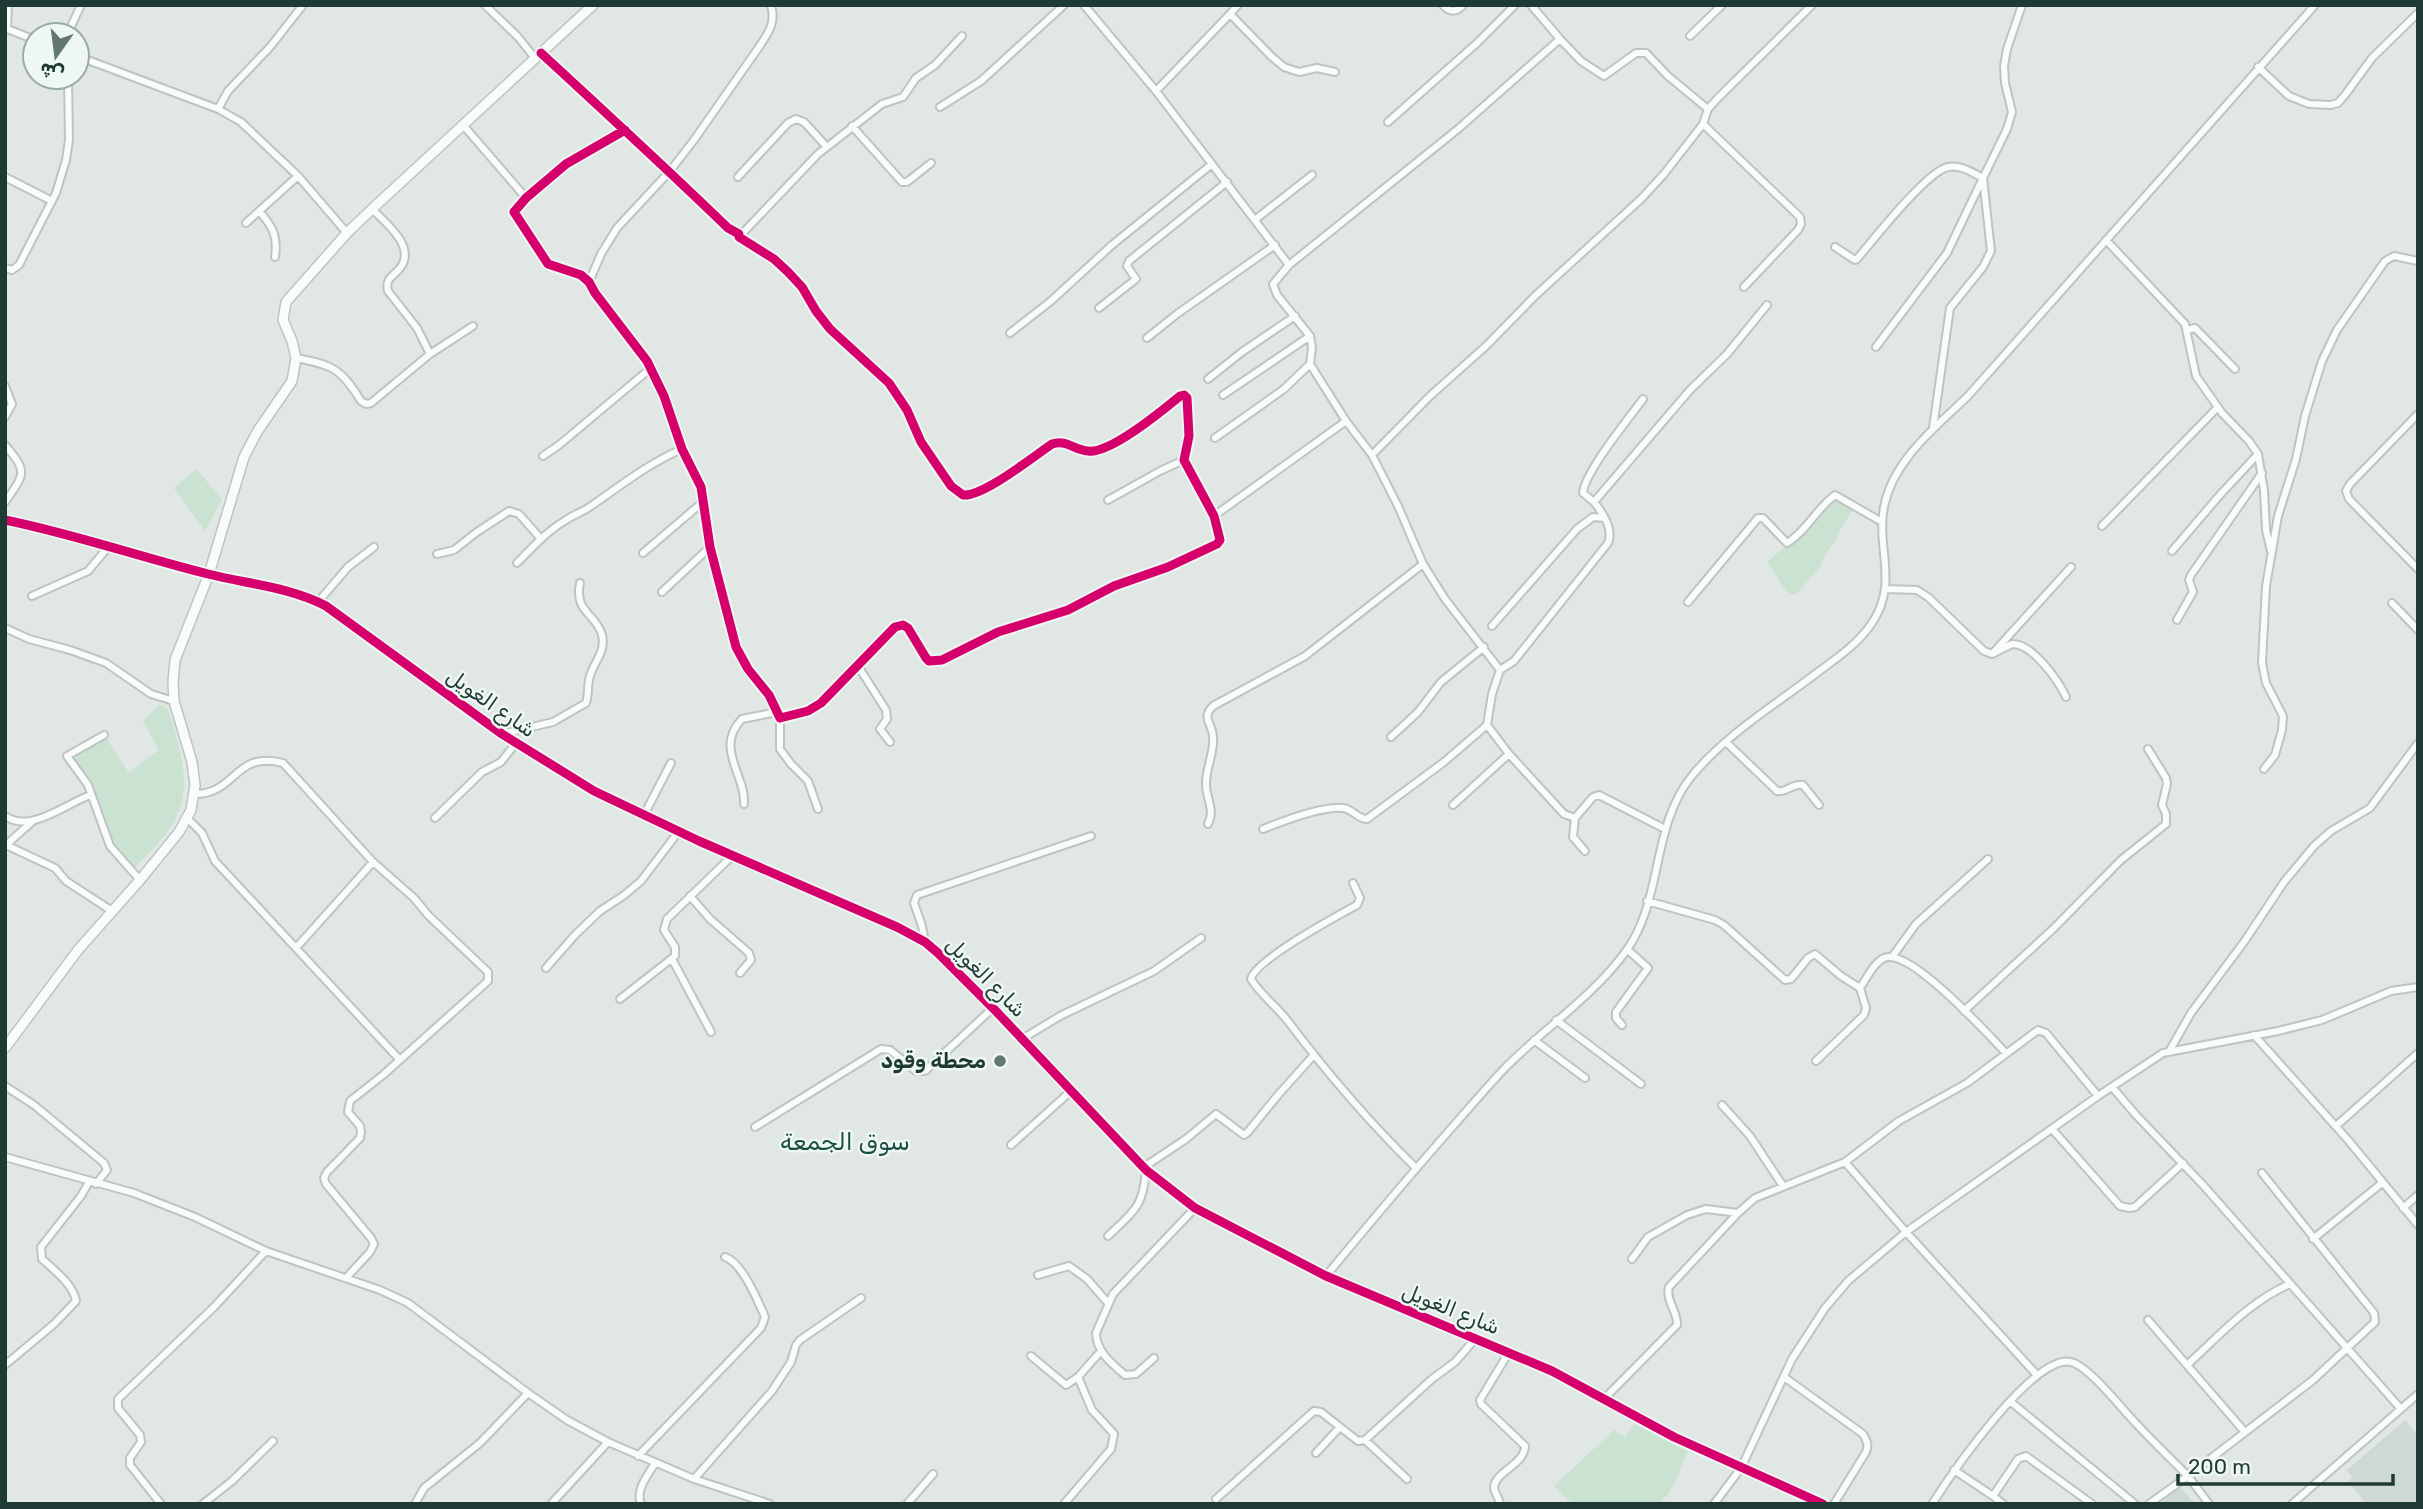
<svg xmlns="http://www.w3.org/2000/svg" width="2423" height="1509" viewBox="0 0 2423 1509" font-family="Rubik,Cairo,sans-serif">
	<rect width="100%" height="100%" fill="#e1e7e4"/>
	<path fill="#ced9d4" d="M 2405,1420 L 2418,1436 L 2418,1504 L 2367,1504 L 2348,1482 L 2352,1477 L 2347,1470 Z
		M 2181,1488 L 2195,1504 L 2161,1504 L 2174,1490 Z"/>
	<path fill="#c9e2d1" d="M 197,469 L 222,500 L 205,531 L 174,488 Z
		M 1834,498 L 1853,510 L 1838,533 L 1837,538 L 1824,556 L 1820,568 L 1795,595 L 1787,592 L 1767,562 L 1810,526 Z
		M 159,704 L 169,710 C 179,748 194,785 174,822 C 165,839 147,854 134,868 L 116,848 L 96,793 L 74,762 L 74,756 L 106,738 L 129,773 L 159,750 L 143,722 Z
		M 1634,1424 L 1688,1451 C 1680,1469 1674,1492 1658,1504 L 1573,1504 L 1554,1486 L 1614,1430 L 1625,1437 Z"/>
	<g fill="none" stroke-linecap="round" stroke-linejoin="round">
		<defs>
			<path id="street" d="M 485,5 L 518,37 L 534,57
				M 1084,5 L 1156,91 L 1289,265
				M 1443,5 C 1450,13 1457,12 1463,5
				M 1230,14 L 1238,5
				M 5,28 L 35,40
				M 7,29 L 8,5
				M 67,35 L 81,5
				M 1690,36 L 1722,5
				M 1560,39 L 1581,61 L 1604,76 L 1636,53 L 1646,53 L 1668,76 L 1708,109
				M 541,53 C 604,111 666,168 728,228 L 739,234 L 739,237 L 774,259 L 788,272 L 802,287 L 816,311 L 830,329 L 889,383 L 907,410 L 921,442 L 951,486 L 963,495 C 983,497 1034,456 1052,444 C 1066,439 1074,450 1088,451 C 1110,454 1163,410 1180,396 L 1184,395 L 1187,398 L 1189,436 L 1184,460 L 1214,516 L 1220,540 L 1217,544 L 1168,567 L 1114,586 L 1068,610 L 998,632 L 942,660 L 929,661 L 926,658 L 908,628 L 903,625 L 895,627 L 821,703 L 808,711 L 780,718 L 769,695 L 748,669 L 736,647 L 710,547 L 701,487 L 682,449 L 664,396 L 647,361 L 595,293 L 589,282 L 581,275 L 548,264 L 514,212 L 526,198 L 566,164 L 625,130
				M 77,56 L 218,109 L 241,122 L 298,176 L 347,233
				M 2258,67 L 2289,96 L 2309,104 L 2331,105 L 2338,103 L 2345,95 L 2372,58 L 2418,13
				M 1156,91 L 1230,14 L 1271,56 L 1284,67 L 1299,72 L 1317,68 L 1335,72
				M 940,107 L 981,81 L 1064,5
				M 218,109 L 228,91 L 270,47 L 303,5
				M 1388,122 L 1477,43 L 1515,5
				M 1703,124 L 1800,217 L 1801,224 L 1798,230 L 1744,287
				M 463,125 L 526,198
				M 852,126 L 902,182 L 907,182 L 931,163
				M 5,177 L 52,201
				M 738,177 L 788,123 L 796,119 L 804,122 L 826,146
				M 372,209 C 385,222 417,247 400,268 C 393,277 385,278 388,291 L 417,328 L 430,354
				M 259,211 C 273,227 278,236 275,257
				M 1256,219 L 1312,175
				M 246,223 L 298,176
				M 739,237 L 818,154 L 882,104 L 903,97 L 916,78 L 935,65 L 962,36
				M 2106,240 L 2185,324 L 2196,376 L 2222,413 L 2249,441 L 2258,454 L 2264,491 L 2266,530 L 2271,551
				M 1835,247 L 1855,260 L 1857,259 C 1873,240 1927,171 1948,167 C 1960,164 1973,173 1983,178 L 1947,253 L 1876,347
				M 5,268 L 12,270 L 19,265 L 56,193 L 66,160 L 69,140 L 68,77
				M 589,282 L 601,254 L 617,228 L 670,171 L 694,140 L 759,47 C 769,32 776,23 771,5
				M 1099,308 L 1136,279 L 1127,266 L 1129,261 L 1227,182
				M 2187,330 L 2195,328 L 2235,369
				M 1010,333 L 1051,301 L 1112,245 L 1212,164
				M 1147,338 L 1177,314 L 1275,245
				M 296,358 C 334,365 341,369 361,401 L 366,404 L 371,403 L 430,354 L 473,326
				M 1208,379 L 1242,352 L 1295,316
				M 5,386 L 12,404 L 5,417
				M 1223,395 L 1310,336
				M 2418,414 L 2350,484 L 2346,491 L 2349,499 L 2418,569
				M 1933,428 L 1950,308 L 1983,267 L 1991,251 L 1983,178 L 2007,129 L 2012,112 L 2005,83 L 2004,66 L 2007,49 L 2022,5
				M 1215,438 L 1284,389 L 1310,364
				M 5,445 C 28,472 25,474 5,502
				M 1372,455 L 1430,396 L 1486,346 L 1536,295 L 1641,199 L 1664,174 L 1703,124 L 1708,109 L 1718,98 L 1812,5
				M 543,456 L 559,445 L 651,368
				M 1108,500 L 1160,471 L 1184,460
				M 1594,502 L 1583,493 C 1584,473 1629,418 1643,399
				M 1214,516 L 1346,421
				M 2102,526 L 2218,407
				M 2172,551 L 2219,496 L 2258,454
				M 643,553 L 704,501
				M 437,554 L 454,550 L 477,532 L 509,511 L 519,514 L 541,539
				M 517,563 C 532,548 547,531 566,520 C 575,514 585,511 594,504 C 624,483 648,464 682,449
				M 1886,589 L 1917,590 L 1928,597 L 1984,651 L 1992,654 L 2012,644 C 2032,643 2058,680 2066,697
				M 662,592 L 710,547
				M 32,596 L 88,571 L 110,545
				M 318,602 L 348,567 L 374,547
				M 1688,602 L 1758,518 L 1763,518 L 1787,543 C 1806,532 1817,508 1835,495 L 1882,522
				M 2392,603 L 2418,630
				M 2177,620 L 2193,592 L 2189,580 L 2191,575 L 2262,473
				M 1492,626 L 1577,529 L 1593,517 L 1604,518
				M 5,628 L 29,639 L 70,650 L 106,663 L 151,694 L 174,701
				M 1993,653 L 2071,567
				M 858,666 L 886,710 L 887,719 L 880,729 L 890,742
				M 1500,670 L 1445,599 L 1423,564 L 1398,506 L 1372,455 L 1346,421 L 1310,364 L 1312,347 L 1310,336 L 1277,295 L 1273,284 L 1289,265 L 1458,129 L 1560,39 L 1531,5
				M 780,718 L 780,749 L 791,764 L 808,781 L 818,809
				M 502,734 L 553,722 L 586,703 C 589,694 587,685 590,676 C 594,662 606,652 602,635 C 596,613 574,613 580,583
				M 104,735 L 67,756 L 88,785 L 110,846 L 140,880
				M 1391,737 L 1418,712 L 1441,682 L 1484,647
				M 1727,743 L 1777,791 C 1787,793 1792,783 1803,785 L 1819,805
				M 2264,769 L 2275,755 L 2282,730 L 2283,716 L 2266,683 L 2262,663 L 2266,586 L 2278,516 L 2296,459 L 2305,416 L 2322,361 L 2337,330 L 2385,261 L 2394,256 L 2418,261
				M 195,794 C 236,794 235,750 283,763 L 373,862 L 414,898 L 428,915 L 488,972 L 488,981 L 383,1075 L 350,1101 L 348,1112 L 360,1126 L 361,1132 L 360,1138 L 327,1172 L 324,1178 L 326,1184 L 371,1238 L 374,1244 L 370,1252 L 346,1278
				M 744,804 C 746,775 714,748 742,719 L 777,712
				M 1453,805 L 1509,754
				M 644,815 L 671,763
				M 5,816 C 31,834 66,803 91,795
				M 187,818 L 202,833 L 215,861 L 399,1059
				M 435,818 L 482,772 L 501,762 L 516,743
				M 1575,818 L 1573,837 L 1585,851
				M 34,820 L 6,845 L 55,868 L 66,881 L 112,911
				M 1208,824 C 1215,810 1207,800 1206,786 C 1205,769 1215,752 1213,736 C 1212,723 1201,718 1213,706 L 1305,656 L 1423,564
				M 1263,829 C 1283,821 1322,806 1343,808 C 1353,809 1357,819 1367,819 L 1444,762 L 1487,725
				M 1665,829 L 1599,795 L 1593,797 L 1575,818 L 1564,814 L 1509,754 L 1487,725 L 1492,694 L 1500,670 L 1514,661 L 1608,543 C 1614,529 1603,513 1594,502 L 1690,390 L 1727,354 L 1767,305
				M 1353,883 L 1360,898 L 1357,905 C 1337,916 1255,960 1251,979 C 1260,994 1276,1006 1287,1020 C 1327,1073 1369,1122 1416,1168
				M 690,896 L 710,919 L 749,953 L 751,960 L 740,973
				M 1647,901 L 1715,920 L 1724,925 L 1785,980 L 1791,979 L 1808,958 L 1815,954 L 1841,976 L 1860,988 L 1866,1008 L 1864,1015 L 1816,1061
				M 925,942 L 922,926 L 914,903 L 917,895 L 1091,836
				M 296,948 L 373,862
				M 1892,957 L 1916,924 L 1988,859
				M 672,959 L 711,1032
				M 546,968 L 575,935 L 600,911 L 623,896 L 641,881 L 679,831
				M 1860,988 C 1867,978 1876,958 1888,957 C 1915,954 1986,1032 2005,1052
				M 620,999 L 675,956 L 675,947 L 664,930 L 667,919 L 733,855
				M 1964,1011 L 2053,929 L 2121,860 L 2166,824 L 2166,814 L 2162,805 L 2167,784 L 2166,778 L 2148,749
				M 1556,1020 L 1641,1084
				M 1622,1025 L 1616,1018 L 1616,1012 L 1648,968 L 1628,950
				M 2254,1035 L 2348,1140 L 2418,1225
				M 1022,1039 L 1060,1016 L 1154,971 L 1201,938
				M 1534,1040 L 1585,1078
				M 2170,1050 L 2191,1013 L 2244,942 L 2284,882 L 2314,846 L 2331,831 L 2370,808 L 2418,743
				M 5,1086 L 34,1105 L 104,1163 L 107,1170 L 96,1184
				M 2112,1087 L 2136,1115 L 2203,1185 L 2401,1409
				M 1722,1105 L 1750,1136 L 1783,1186
				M 2336,1126 L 2418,1053
				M 755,1127 L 881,1049 L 890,1050 L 916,1071 L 925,1071 L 993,1008
				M 2052,1129 L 2120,1206 L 2129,1208 L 2135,1207 L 2183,1163
				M 1011,1145 L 1071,1091
				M 5,1157 L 134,1193 L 195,1217 L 266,1251 L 380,1290 L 408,1303 L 528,1393 L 567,1420 L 608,1442 L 694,1479 L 770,1504
				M 1144,1167 L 1186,1139 L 1216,1114 L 1244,1135 L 1247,1133 L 1278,1095 L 1313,1056
				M 2403,1208 L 2418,1195
				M 1108,1236 C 1134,1211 1143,1208 1146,1170
				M 2313,1239 L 2382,1183
				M 1632,1259 L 1648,1237 L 1687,1215 L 1706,1209 L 1738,1213
				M 1038,1275 L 1069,1266 L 1087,1279 L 1108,1303
				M 1326,1276 C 1368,1225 1411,1174 1455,1124 C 1471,1106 1487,1087 1504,1069 C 1543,1029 1593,997 1626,951 C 1663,901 1651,827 1691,777 C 1725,735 1775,705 1818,672 C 1837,658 1858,644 1872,623 C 1899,583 1876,548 1884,507 C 1893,460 1935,428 1968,396 L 2315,5
				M 2148,1320 L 2244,1431
				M 1031,1356 L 1066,1385 L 1078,1377 L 1101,1351
				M 1154,1358 L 1136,1374 L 1125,1375 C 1112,1364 1096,1351 1096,1333 L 1113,1294 L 1195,1208
				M 5,1365 L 54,1324 L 76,1301 C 73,1284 54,1270 42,1259 L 41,1247 L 81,1196 L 89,1182
				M 2187,1365 C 2219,1336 2250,1301 2290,1284
				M 2037,1375 L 1906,1232 L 2098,1096 L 2163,1053 L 2278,1031 L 2322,1020 L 2391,991 L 2418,987
				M 1784,1377 L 1863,1434 C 1867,1441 1869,1445 1866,1452 L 1834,1504
				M 1604,1399 L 1677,1325 C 1678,1312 1665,1300 1669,1287 L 1738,1213 L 1755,1198 L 1845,1162 L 1899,1121 L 1967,1083 L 2038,1030 L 2046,1033 L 2098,1096
				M 2011,1402 L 2135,1504
				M 1365,1440 L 1407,1479
				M 1316,1453 L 1340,1427 L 1358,1441 L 1365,1440 L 1432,1379 L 1455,1362 L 1476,1338
				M 638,1456 L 761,1328 L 765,1317 C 758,1301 742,1262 725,1257
				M 1954,1470 L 1993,1496
				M 694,1479 L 772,1391 L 791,1362 L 796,1345 L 800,1340 L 861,1298
				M 1216,1499 L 1314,1411 L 1321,1412 L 1340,1427
				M 552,1503 L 608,1442
				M 161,1504 L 130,1465 L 130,1458 L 141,1442 L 140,1435 L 118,1408 L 118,1399 L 214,1307 L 266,1251
				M 203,1504 L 232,1481 L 273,1441
				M 415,1504 L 424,1488 L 480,1443 L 528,1393
				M 641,1504 C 635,1490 648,1475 655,1463
				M 907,1504 L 933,1474
				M 1064,1504 L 1111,1449 L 1114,1434 L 1092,1410 L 1078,1377
				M 1500,1504 C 1499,1498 1494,1492 1494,1487 C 1495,1472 1525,1464 1525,1446 L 1481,1404 L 1480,1400 L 1509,1352
				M 1714,1504 L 1741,1468 L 1792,1359 L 1825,1308 L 1848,1281 L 1906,1232 L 1845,1162
				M 1932,1504 C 1950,1476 2038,1346 2074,1363 C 2091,1370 2118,1404 2131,1418 C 2149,1438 2169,1457 2188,1476 L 2149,1504
				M 2003,1504 L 1993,1496 L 2018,1459 L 2026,1456 L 2092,1504
				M 2209,1504 L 2188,1476 L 2313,1380 L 2375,1322 L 2374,1313 L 2262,1173
				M 2292,1504 L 2418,1394"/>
			<path id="secondary" d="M 5,520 C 74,534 140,557 208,574 C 248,584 289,587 326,606 L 502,734 L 594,791 L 699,841 L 897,927 L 925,942 L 938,953 L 993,1008 L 1146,1170 L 1195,1208 L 1326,1276 L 1552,1371 L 1674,1437 L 1823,1504
				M 5,1048 L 78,950 L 140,880 L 179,832 L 191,810 L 195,785 L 192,762 L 174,701 L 173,682 L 175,660 L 209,574 L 244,457 L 257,432 L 292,381 L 296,358 L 292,341 L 283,320 L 286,302 L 347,233 L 372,209 L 593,5"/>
		</defs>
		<use href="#street" stroke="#bec4c1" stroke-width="10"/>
		<use href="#secondary" stroke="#bdc5c2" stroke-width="12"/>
		<use href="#street" stroke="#fafbfb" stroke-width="6"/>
		<use href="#secondary" stroke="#fafbfb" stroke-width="9"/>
		<defs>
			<path id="cycleway" d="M 541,53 C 604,111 666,168 728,228 L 739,234 L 739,237 L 774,259 L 788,272 L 802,287 L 816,311 L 830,329 L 889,383 L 907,410 L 921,442 L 951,486 L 963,495 C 983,497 1034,456 1052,444 C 1066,439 1074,450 1088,451 C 1110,454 1163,410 1180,396 L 1184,395 L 1187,398 L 1189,436 L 1184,460 L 1214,516 L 1220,540 L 1217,544 L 1168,567 L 1114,586 L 1068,610 L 998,632 L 942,660 L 929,661 L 926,658 L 908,628 L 903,625 L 895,627 L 821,703 L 808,711 L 780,718 L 769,695 L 748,669 L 736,647 L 710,547 L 701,487 L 682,449 L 664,396 L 647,361 L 595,293 L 589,282 L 581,275 L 548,264 L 514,212 L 526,198 L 566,164 L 625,130
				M 5,520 C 74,534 140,557 208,574 C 248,584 289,587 326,606 L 502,734 L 594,791 L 699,841 L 897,927 L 925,942 L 938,953 L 993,1008 L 1146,1170 L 1195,1208 L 1326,1276 L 1552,1371 L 1674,1437 L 1823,1504"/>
		</defs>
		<use href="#cycleway" stroke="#eef7f3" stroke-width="13"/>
		<use href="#cycleway" stroke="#d6006c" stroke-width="9"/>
	</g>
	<circle fill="#637772" stroke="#eef7f3" stroke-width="2.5" cx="1000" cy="1061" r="7"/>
	<g text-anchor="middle" stroke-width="5" stroke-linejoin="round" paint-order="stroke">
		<g font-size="21" fill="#1f3a34" stroke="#eef7f3">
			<text transform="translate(491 703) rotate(35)" y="7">شارع الغويل</text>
			<text transform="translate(986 977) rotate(45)" y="7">شارع الغويل</text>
			<text transform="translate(1451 1309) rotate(22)" y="7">شارع الغويل</text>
		</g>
		<g font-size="21" font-weight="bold" fill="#1f3a34" stroke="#eef7f3" text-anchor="end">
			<text x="986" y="1068">محطة وقود</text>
		</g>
		<g font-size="24" fill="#1a4d42" stroke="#eef7f3">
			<text x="845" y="1150">سوق الجمعة</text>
		</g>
	</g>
	<rect width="2423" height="1509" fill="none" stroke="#1f3a34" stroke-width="14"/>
	<g transform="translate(56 56) rotate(194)"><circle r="33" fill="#eef7f3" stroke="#9baba7" stroke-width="2"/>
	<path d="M0-5L12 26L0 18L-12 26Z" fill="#637772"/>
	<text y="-10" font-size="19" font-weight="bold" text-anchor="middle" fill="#1f3a34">ش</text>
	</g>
	<path d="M2178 1474v10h215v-10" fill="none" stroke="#1f3a34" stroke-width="3.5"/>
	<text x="2188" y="1474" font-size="21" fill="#1f3a34" stroke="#eef7f3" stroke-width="5" paint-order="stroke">200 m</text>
</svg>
